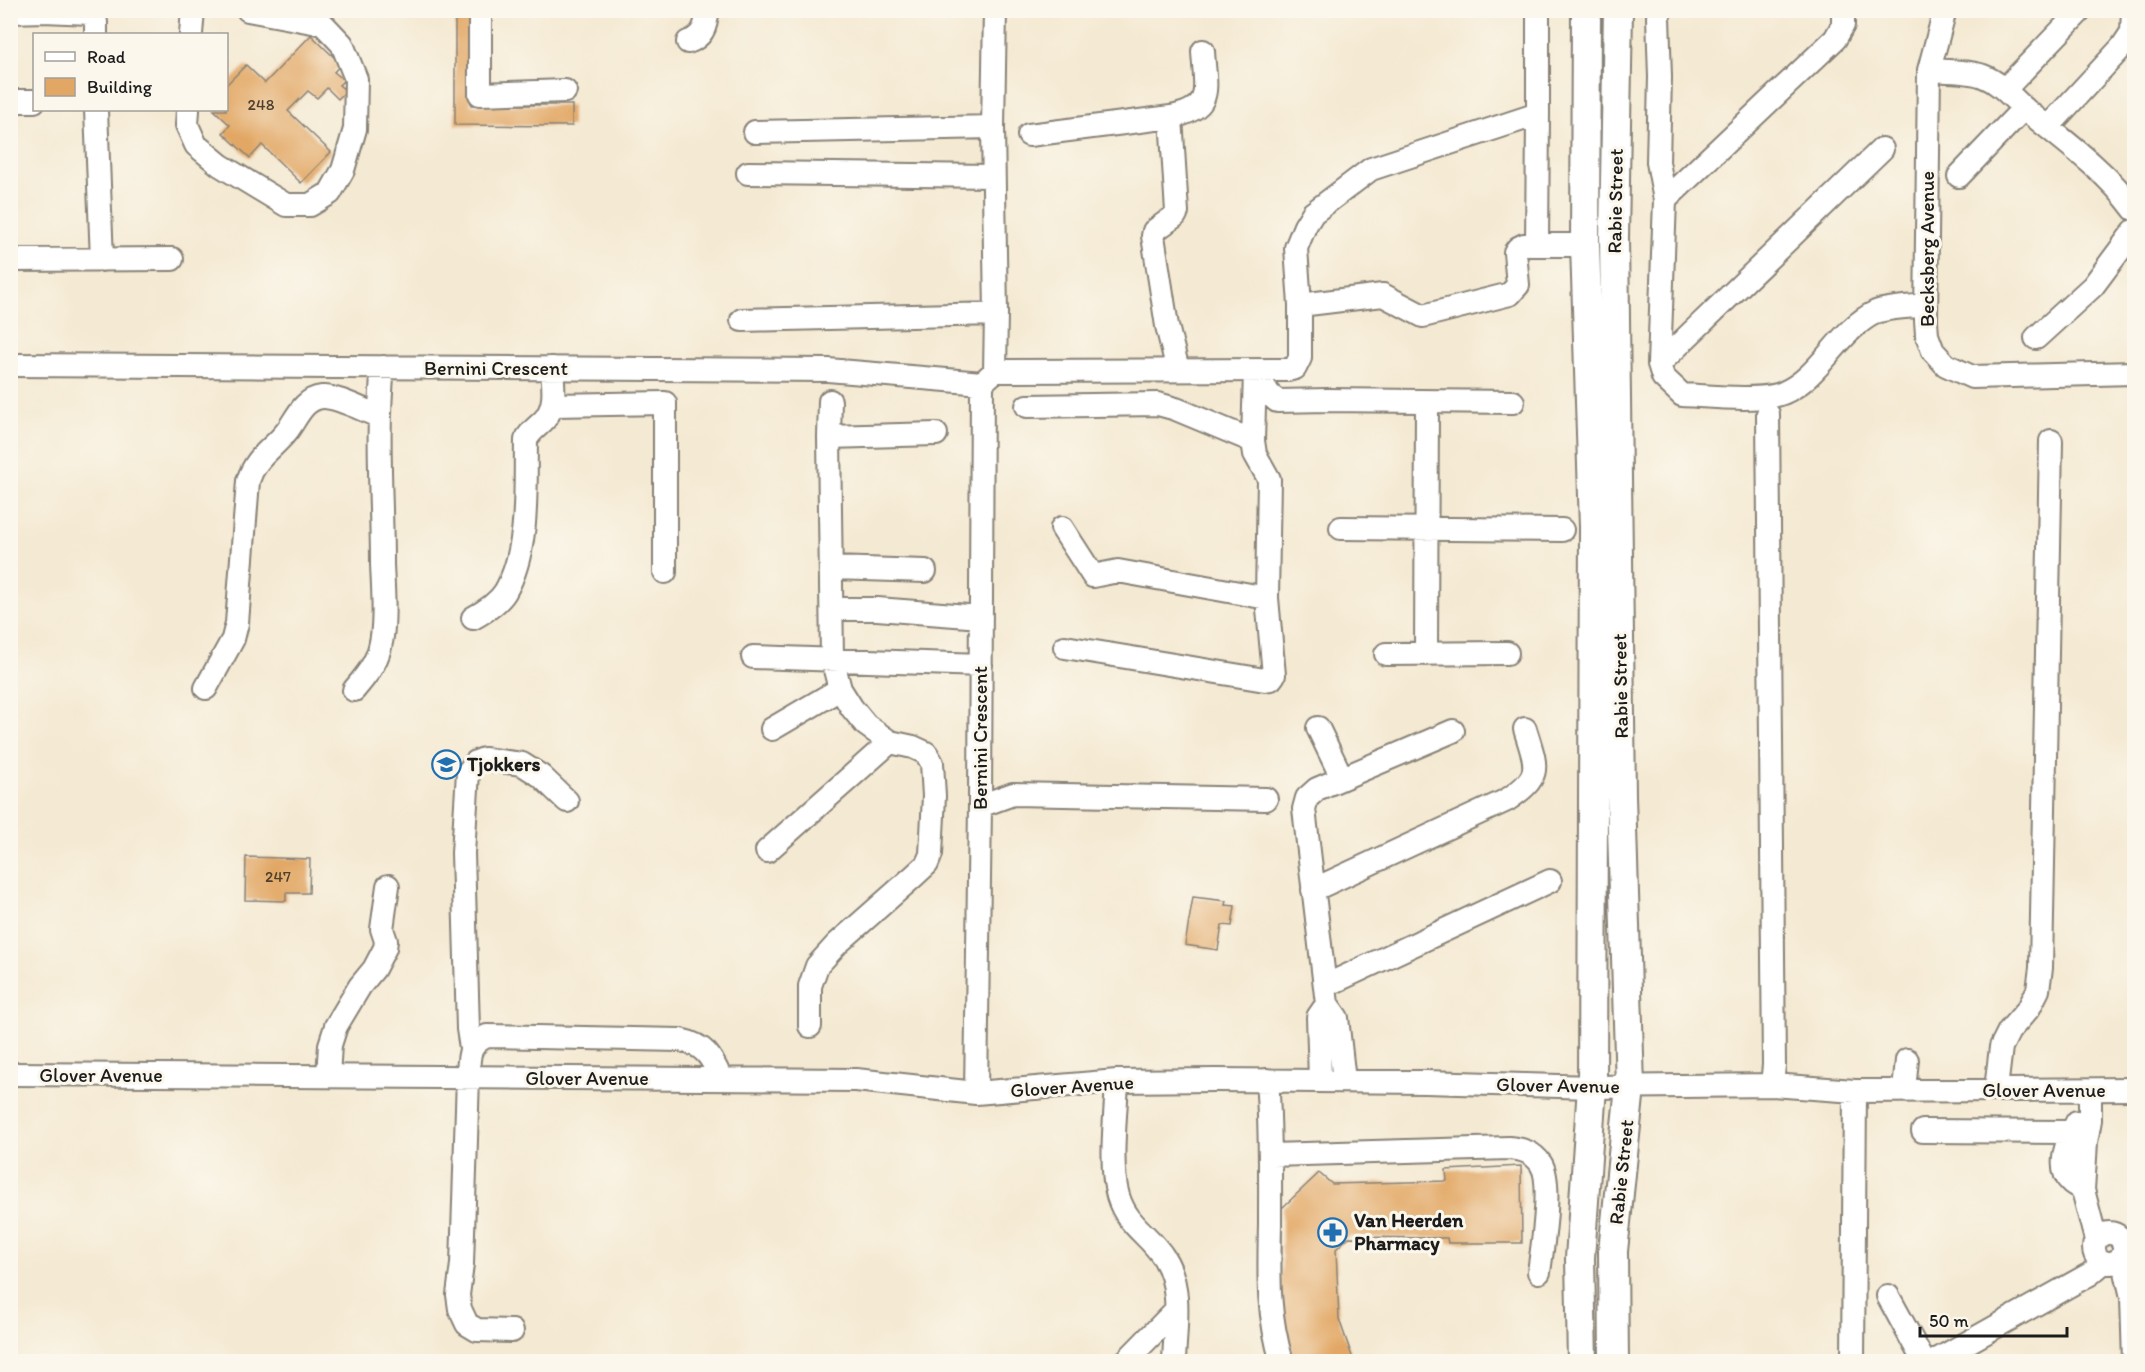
<svg xmlns="http://www.w3.org/2000/svg" width="2145" height="1372" viewBox="0 0 2145 1372" font-family="Itim,sans-serif">
	<rect width="100%" height="100%" fill="#fbf7ec"/>
	<filter id="ink" filterUnits="userSpaceOnUse"><feTurbulence type="fractalNoise" baseFrequency=".0167" numOctaves="2"/><feDisplacementMap in="SourceGraphic" scale="12" xChannelSelector="R" yChannelSelector="G"/><feConvolveMatrix kernelMatrix="1 2 1 2 8 2 1 2 1" color-interpolation-filters="sRGB"/></filter>
	<filter id="wash" filterUnits="userSpaceOnUse"><feTurbulence type="fractalNoise" baseFrequency=".008" numOctaves="4" result="noise"/><feDisplacementMap in="SourceGraphic" scale="24" xChannelSelector="R" yChannelSelector="G"/><feGaussianBlur stdDeviation="1.35" result="paint"/><feColorMatrix in="noise" values="0 0 0 0 0 0 0 0 0 0 0 0 0 0 0 0 0 1.4 0 .05"/><feComposite in="paint" operator="in"/></filter>
	<g filter="url(#wash)">
		<rect width="100%" height="100%" fill="#f4e9d2"/>
		<g id="blocks">
			<path fill="#e2a765" d="M 455,10 L 472,10 L 471,105 L 572,105 L 572,126 L 455,125 Z
				M 311,35 L 341,64 L 334,72 L 344,80 L 339,85 L 346,91 L 338,99 L 327,88 L 317,98 L 308,91 L 288,111 L 331,152 L 301,183 L 262,145 L 250,158 L 223,133 L 230,125 L 214,110 L 226,110 L 226,85 L 246,65 L 265,83 Z
				M 246,857 L 310,859 L 309,893 L 286,893 L 286,901 L 245,900 Z
				M 1193,897 L 1226,901 L 1225,905 L 1235,906 L 1232,926 L 1222,925 L 1218,950 L 1185,945 Z
				M 1521,1166 L 1522,1243 L 1448,1243 L 1447,1238 L 1349,1237 L 1336,1249 L 1339,1319 L 1354,1362 L 1294,1362 L 1281,1319 L 1282,1208 L 1319,1173 L 1332,1184 L 1447,1181 L 1446,1170 Z"/>
		</g>
	</g>
	<g filter="url(#ink)">
		<use href="#blocks" fill-opacity="0" stroke="#888277" stroke-width="1.5"/>
		<g fill="none" stroke-linecap="round" stroke-linejoin="round">
			<defs>
				<path id="minor" d="M 480,10 L 480,94 L 565,91
					M 1661,10 L 1658,17 L 1660,77 L 1658,162 L 1665,200 L 1659,364 L 1663,377 L 1682,395 C 1706,396 1762,402 1783,393 C 1821,377 1838,330 1876,312 C 1889,307 1912,307 1926,305
					M 1945,10 L 1929,70 L 1926,320 L 1927,335 L 1933,351 L 1946,365 L 1972,377 L 2134,373
					M 10,12 L 44,11 L 90,13 L 96,22 L 96,34
					M 191,34 L 193,10
					M 688,42 C 703,37 707,25 707,10
					M 1929,70 C 1944,71 1970,71 1983,76 C 2001,83 2012,98 2026,110 C 2063,140 2106,171 2134,209
					M 2005,89 L 2081,10
					M 10,101 L 34,101
					M 96,110 L 102,260
					M 188,110 L 187,125 L 196,145 L 220,165 L 286,205 L 310,205 L 330,193 L 343,170 L 355,129 L 356,79 L 342,44 L 323,24 L 248,10
					M 1538,114 L 1538,10
					M 2048,127 L 2122,47 L 2132,32 L 2133,10
					M 755,132 L 993,127
					M 1029,135 L 1171,117
					M 748,173 L 993,176
					M 1959,176 L 2024,108
					M 1665,200 L 1835,39 L 1843,25 L 1843,10
					M 10,260 L 172,259
					M 1300,305 L 1296,248 L 1305,226 L 1313,213 L 1371,169 L 1538,114 L 1537,245
					M 742,320 L 996,314
					M 2036,338 L 2093,286 L 2134,231
					M 1659,364 L 1882,149
					M 10,365 L 828,370 L 982,383 L 995,371 L 1288,370 L 1295,368 L 1300,358 L 1300,305 L 1383,295 L 1423,316 L 1510,294 L 1518,285 L 1515,252 L 1518,248 L 1524,245 L 1585,245
					M 1178,370 L 1167,326 L 1153,236 L 1154,231 L 1175,216 L 1177,212 L 1171,117 C 1215,108 1205,89 1203,51
					M 995,371 L 996,314 L 993,127 L 995,10
					M 1255,372 L 1269,394 L 1277,401 L 1328,400 L 1513,402
					M 554,405 L 665,403 L 665,572
					M 1027,406 L 1158,404 L 1176,409 L 1253,441
					M 1768,414 L 1774,1065 L 1772,1085
					M 829,437 L 830,401
					M 1062,528 L 1093,576 L 1118,571 L 1267,598
					M 1341,528 L 1562,530
					M 833,568 L 925,571
					M 832,609 L 877,609 L 981,617
					M 473,618 C 484,612 498,603 505,592 C 530,549 525,487 526,440 C 531,430 538,427 545,419 C 557,404 553,386 552,368
					M 1065,647 L 1265,680 L 1271,679 L 1274,675 L 1267,598 L 1269,479 L 1255,454 L 1253,441 L 1255,372
					M 1386,654 L 1507,653
					M 1426,654 L 1427,402
					M 753,657 L 981,665
					M 206,688 L 233,639 L 237,623 L 248,481 C 256,456 272,450 287,431 C 297,418 303,399 322,397 C 337,396 364,411 379,416
					M 354,690 C 365,677 376,664 380,647 C 386,623 383,590 382,564 C 382,499 376,433 383,367
					M 1318,728 L 1342,778
					M 772,729 L 840,689
					M 980,806 L 1013,794 L 1266,799
					M 767,851 L 890,742
					M 1313,890 L 1507,800 C 1543,776 1537,768 1525,729
					M 1325,986 L 1550,881
					M 810,1026 L 810,986 L 817,966 L 837,944 L 914,876 L 927,864 L 931,854 L 934,796 L 932,763 L 926,753 L 913,747 L 890,742 L 866,725 L 852,708 L 840,689 L 832,658 L 829,437 L 936,434
					M 471,1048 L 468,1029 L 463,853 L 468,772 L 476,762 L 484,759 L 522,764 L 541,776 L 567,801
					M 10,1074 L 856,1080 L 976,1093 L 1117,1081 L 1215,1080 L 1426,1082 L 1592,1087 L 1772,1085 L 1855,1091 L 2134,1089
					M 328,1076 L 330,1045 L 336,1026 L 360,986 L 374,969 L 385,948 L 386,941 L 382,929 L 388,886
					M 1267,1080 C 1271,1128 1270,1175 1270,1224 C 1269,1274 1267,1312 1282,1362
					M 1320,1080 L 1318,1017 L 1327,1004
					M 1117,1081 C 1116,1113 1109,1166 1118,1196 C 1127,1226 1149,1234 1164,1258 C 1183,1288 1175,1328 1174,1362
					M 1344,1081 L 1337,1018 L 1327,1004 L 1304,809 L 1307,798 L 1317,789 L 1453,731
					M 1996,1089 L 2001,1047 L 2009,1031 L 2029,1008 L 2038,990 L 2041,968 L 2051,441
					M 1904,1090 L 1907,1060
					M 2090,1091 L 2090,1120 L 2086,1142 L 2083,1190 L 2096,1240
					M 976,1093 L 980,806 L 982,383
					M 2077,1122 C 2069,1137 2055,1167 2071,1182 C 2074,1185 2079,1187 2083,1190
					M 1923,1131 L 2072,1132
					M 1271,1155 L 1509,1148 C 1522,1149 1533,1152 1541,1164 C 1553,1182 1542,1250 1539,1272
					M2094 1248a15 15 0 1 1 30 0a15 15 0 1 1-30 0Z
					M 2122,1255 L 2132,1297 L 2134,1362
					M 1888,1296 L 1924,1362
					M 512,1331 L 477,1330 L 467,1324 L 460,1309 L 458,1295 L 462,1264 L 468,1077 C 469,1057 467,1045 487,1036 L 680,1040 C 705,1045 711,1056 721,1079
					M 1125,1362 L 1176,1310
					M 1853,1362 L 1855,1091
					M 1933,1362 L 2090,1274 L 2104,1262"/>
				<path id="major" d="M 1582,1362 L 1580,1258 L 1592,1087 L 1594,527 L 1585,245 L 1586,10
					M 1614,1362 L 1613,1251 L 1630,1087 L 1621,796 L 1614,238 L 1618,10"/>
			</defs>
			<use href="#minor" stroke="#888277" stroke-width="26"/>
			<use href="#major" stroke="#888277" stroke-width="32"/>
			<use href="#minor" stroke="#fff" stroke-width="22"/>
			<use href="#major" stroke="#fff" stroke-width="28"/>
		</g>
	</g>
	<defs>
		<symbol id="school-ring" viewBox="-11 -11 22 22"><circle r="9.5" fill="#fbf7ec" stroke="#1f6fb2" stroke-width="1.5"/><path d="M0-5L7-2L0 1L-7-2ZM-4 1L0 2.5L4 1V4Q0 6-4 4Z" fill="#1f6fb2"/></symbol>
		<symbol id="pharmacy-ring" viewBox="-11 -11 22 22"><circle r="9.5" fill="#fbf7ec" stroke="#1f6fb2" stroke-width="1.5"/><path d="M-2-6h4v4h4v4h-4v4h-4v-4h-4v-4h4Z" fill="#1f6fb2"/></symbol>
	</defs>
	<g fill-rule="evenodd">
		<use href="#school-ring" x="430" y="748" width="33" height="33"/>
		<use href="#pharmacy-ring" x="1316" y="1216" width="33" height="33"/>
	</g>
	<g text-anchor="middle" stroke-width="6" stroke-linejoin="round" paint-order="stroke">
		<g font-size="16" fill="#4e3f2e">
			<text x="261" y="110">248</text>
			<text x="278" y="882">247</text>
		</g>
		<g font-size="20" fill="#1c1c1c" stroke="#fbf7ec">
			<text transform="translate(1615 201) rotate(-89)" y="7">Rabie Street</text>
			<text transform="translate(1927 249) rotate(-90)" y="7">Becksberg Avenue</text>
			<text x="496" y="375">Bernini Crescent</text>
			<text transform="translate(1620 686) rotate(-91)" y="7">Rabie Street</text>
			<text transform="translate(980 738) rotate(-90)" y="7">Bernini Crescent</text>
			<text x="101" y="1082">Glover Avenue</text>
			<text x="587" y="1085">Glover Avenue</text>
			<text transform="translate(1558 1085) rotate(1)" y="7">Glover Avenue</text>
			<text transform="translate(1072 1086) rotate(-4)" y="7">Glover Avenue</text>
			<text x="2044" y="1097">Glover Avenue</text>
			<text transform="translate(1621 1172) rotate(-84)" y="7">Rabie Street</text>
		</g>
		<g font-size="20" font-weight="bold" fill="#1c1c1c" stroke="#fbf7ec" text-anchor="start">
			<text x="467" y="771">Tjokkers</text>
			<text x="1354" y="1227">Van Heerden<tspan x="1354" dy="23">Pharmacy</tspan></text>
		</g>
	</g>
	<rect width="2145" height="1372" fill="none" stroke="#fbf7ec" stroke-width="36"/>
	<rect x="33" y="33" width="195" height="78" fill="#fbf7ec" stroke="#a29f99" stroke-width="1.5"/>
	<rect x="45" y="52" width="30" height="9" fill="#ffffff" stroke="#a29f99" stroke-width="1.5"/>
	<text x="87" y="63" font-size="18" fill="#1c1c1c">Road</text>
	<rect x="45" y="78" width="30" height="18" fill="#e2a765" stroke="#a29f99" stroke-width="1.5"/>
	<text x="87" y="93" font-size="18" fill="#1c1c1c">Building</text>
	<path d="M1920 1327v9h147v-9" fill="none" stroke="#1c1c1c" stroke-width="3"/>
	<text x="1929" y="1327" font-size="18" fill="#1c1c1c" stroke="#fbf7ec" stroke-width="4.5" paint-order="stroke">50 m</text>
</svg>
